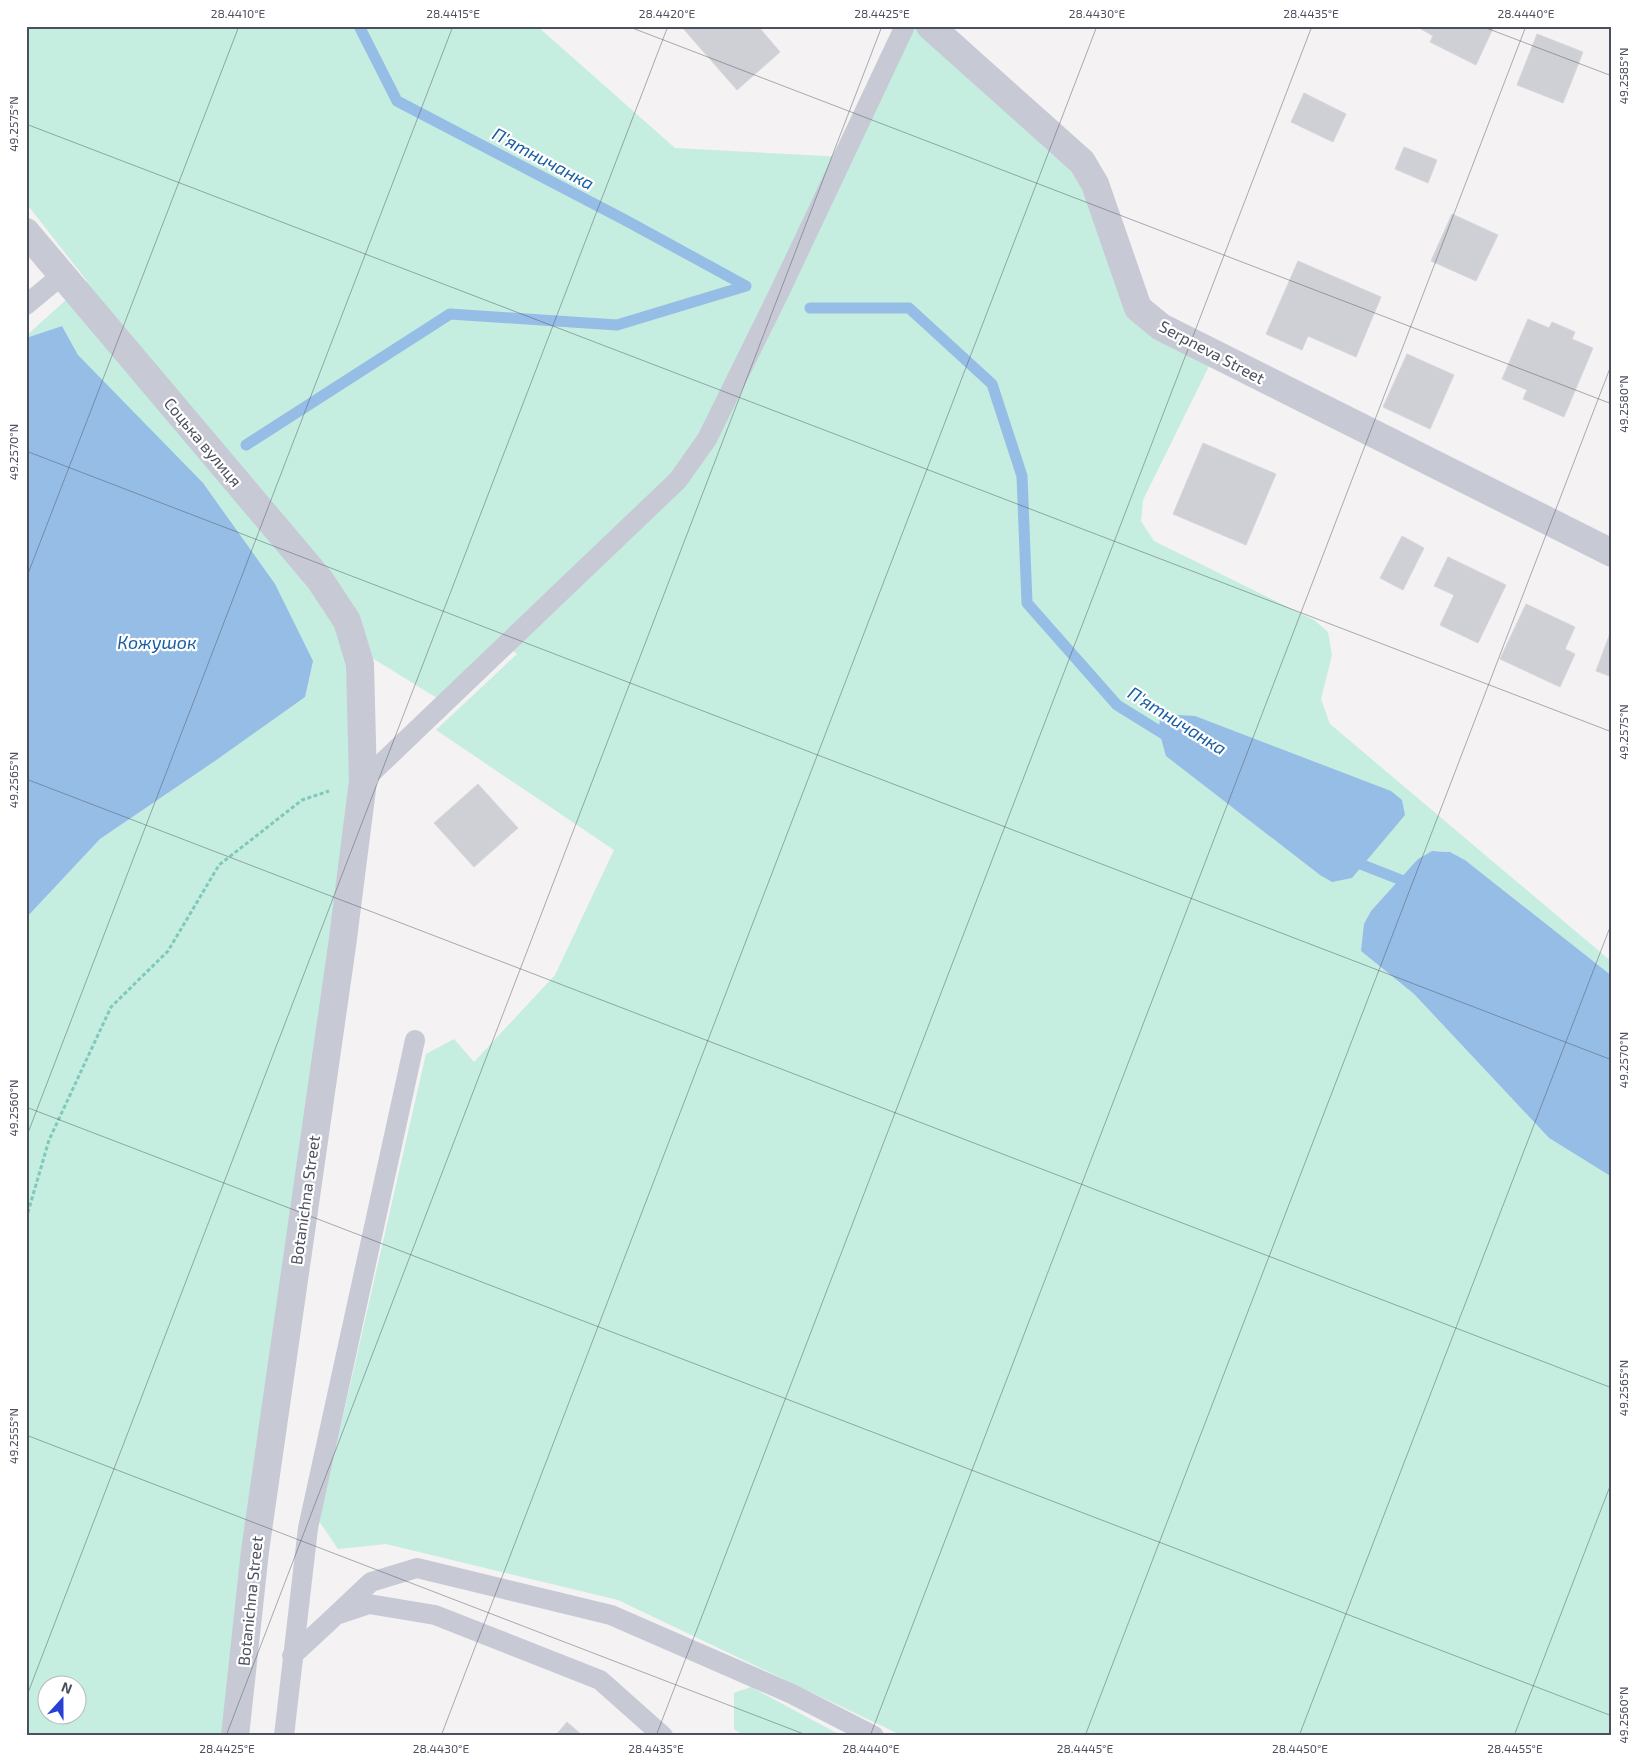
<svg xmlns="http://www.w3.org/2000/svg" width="1638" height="1762" viewBox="0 0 1638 1762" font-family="'Exo 2',sans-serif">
	<rect width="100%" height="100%" fill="#f4f2f2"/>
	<path fill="#c5ede0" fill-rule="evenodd" d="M 26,26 L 537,26 L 675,148 L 843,157 L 905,26 L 930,26 L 1082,162 L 1138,308 L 1215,354 L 1143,500 L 1141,521 L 1154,541 L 1314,620 L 1328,632 L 1332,655 L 1321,699 L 1330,724 L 1612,962 L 1612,976 L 1465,860 C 1445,849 1438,847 1418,859 L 1361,951 L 1414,994 L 1549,1138 L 1612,1177 L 1612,1736 L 903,1736 L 618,1600 L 386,1544 L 338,1549 L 319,1521 L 426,1054 L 454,1039 L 474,1062 L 555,975 L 614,850 L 436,730 L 517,654 L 506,645 L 445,703 L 361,651 L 353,780 L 228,1736 L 26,1736 L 26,918 L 100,839 L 215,761 L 304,697 L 78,355 L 62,326 L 26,338 L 26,336 L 87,281 L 26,203 ZM 48,1684 L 78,1684 L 78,1714 L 48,1714 Z
		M 751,1687 L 842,1736 L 745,1736 L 734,1729 L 734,1693 Z"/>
	<path fill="#95bde6" d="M 62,326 L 78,355 L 203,483 L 275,584 L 313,661 L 305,697 L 215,761 L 100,839 L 26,918 L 26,338 Z
		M 1177,715 L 1195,716 L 1391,791 L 1402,800 L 1405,815 L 1352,878 L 1332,882 L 1320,875 L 1166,756 L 1159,731 L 1160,717 Z
		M 1432,851 L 1450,852 L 1465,860 L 1612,976 L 1612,1177 L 1549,1138 L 1414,994 L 1361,951 L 1364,924 L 1371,911 L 1418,859 Z"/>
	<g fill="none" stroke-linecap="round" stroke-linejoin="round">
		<path stroke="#95bde6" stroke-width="11" d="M 359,26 L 397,101 L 625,220 L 746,286
			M 810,308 L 909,308 L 992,384 L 1022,476 L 1027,603 L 1117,705 L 1172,739
			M 246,445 L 450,314 L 617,325 L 746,286
			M 1350,860 L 1414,885"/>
	</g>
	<path fill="#cfd0d5" stroke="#d6d6dc" d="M 681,26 L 758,26 L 780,52 L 737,90 Z
		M 1416,26 L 1494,26 L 1476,65 L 1430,42 L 1433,36 Z
		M 1537,34 L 1583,52 L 1563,103 L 1517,85 Z
		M 1304,93 L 1346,114 L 1333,142 L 1291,122 Z
		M 1404,147 L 1437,160 L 1428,183 L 1395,169 Z
		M 1452,214 L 1498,235 L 1476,281 L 1431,261 Z
		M 1298,261 L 1381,297 L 1356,357 L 1308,336 L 1302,350 L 1266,334 Z
		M 1528,319 L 1549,328 L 1552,322 L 1575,332 L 1572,339 L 1593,348 L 1564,417 L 1523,399 L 1527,390 L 1502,379 Z
		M 1407,354 L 1454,375 L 1430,429 L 1383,407 Z
		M 1203,443 L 1276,474 L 1246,545 L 1173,514 Z
		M 1402,536 L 1424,548 L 1403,590 L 1380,578 Z
		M 1448,557 L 1506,585 L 1478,643 L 1440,625 L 1454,595 L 1434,586 Z
		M 1526,604 L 1575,627 L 1565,649 L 1575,654 L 1560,687 L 1500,659 Z
		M 1612,628 L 1612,677 L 1596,671 Z
		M 478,784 L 518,828 L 474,867 L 434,823 Z
		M 567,1722 L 583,1736 L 555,1736 Z"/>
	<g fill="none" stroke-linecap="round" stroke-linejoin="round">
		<path stroke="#7fc9ba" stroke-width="3" stroke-dasharray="4 2.5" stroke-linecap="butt" d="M 26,1219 L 49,1140 L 111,1007 L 168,951 L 219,865 L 302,800 L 329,791"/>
		<path stroke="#c7cad5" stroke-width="20" d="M 26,305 L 62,275
			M 363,781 L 678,480 L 707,439 L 779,293 L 905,26
			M 336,1615 L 371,1582 L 417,1568 L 611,1615 L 792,1694 L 874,1736
			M 292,1656 L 336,1615 L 369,1604 L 435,1615 L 600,1680 L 663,1736
			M 284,1736 L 308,1528 L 415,1040"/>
		<path stroke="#c7cad5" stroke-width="28" d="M 930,26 L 1082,162 L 1095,184 L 1138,308 L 1161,327 L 1612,553
			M 26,232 L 320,580 L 347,621 L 360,664 L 363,781 L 342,946 L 255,1551 L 235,1736"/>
	</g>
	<path fill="none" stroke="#4b4f5e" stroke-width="1" stroke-opacity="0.45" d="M 627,26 L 1612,404M 1481,26 L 1612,76M 26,124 L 1612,732M 26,451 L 1612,1060M 26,579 L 239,26M 26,779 L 1612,1388M 26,1107 L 1612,1716M 26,1138 L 453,26M 26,1435 L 809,1736M 26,1698 L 668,26M 226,1736 L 882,26M 441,1736 L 1097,26M 656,1736 L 1312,26M 870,1736 L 1526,26M 1085,1736 L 1612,363M 1299,1736 L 1612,922M 1514,1736 L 1612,1481"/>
	<g text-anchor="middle" stroke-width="4.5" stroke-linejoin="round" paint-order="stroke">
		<g font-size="16" fill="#4b4f5e" stroke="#fff">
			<text transform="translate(1212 352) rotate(28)" y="6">Serpneva Street</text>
			<text transform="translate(203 442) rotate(50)" y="6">Соцька вулиця</text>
			<text transform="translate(305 1200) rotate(-82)" y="6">Botanichna Street</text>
			<text transform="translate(250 1601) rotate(-84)" y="6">Botanichna Street</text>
		</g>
		<g font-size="18" font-style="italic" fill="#185da4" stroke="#fff">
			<text transform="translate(543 159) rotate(28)" y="6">П'ятничанка</text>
			<text x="157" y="649">Кожушок</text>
			<text transform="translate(1177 721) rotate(32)" y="6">П'ятничанка</text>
		</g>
	</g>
	<rect width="1638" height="1762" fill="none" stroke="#ffffff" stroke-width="55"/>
	<g transform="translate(62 1700) rotate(21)"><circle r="24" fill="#ffffff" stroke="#b7b9bf"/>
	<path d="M0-4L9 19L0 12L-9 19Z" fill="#2840d8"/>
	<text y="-8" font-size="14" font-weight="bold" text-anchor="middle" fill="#4b4f5e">N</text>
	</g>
	<rect x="28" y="28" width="1582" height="1706" fill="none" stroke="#4b4f5e" stroke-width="2"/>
	<g font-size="12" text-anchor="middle" fill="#4b4f5e">
		<text x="238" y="18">28.4410°E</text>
		<text x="453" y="18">28.4415°E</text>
		<text x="667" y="18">28.4420°E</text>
		<text x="882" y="18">28.4425°E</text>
		<text x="1097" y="18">28.4430°E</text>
		<text x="1311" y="18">28.4435°E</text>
		<text x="1526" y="18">28.4440°E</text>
		<text transform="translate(1624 76) rotate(-90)" y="4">49.2585°N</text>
		<text transform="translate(14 124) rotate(-90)" y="4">49.2575°N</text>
		<text transform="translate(1624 404) rotate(-90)" y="4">49.2580°N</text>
		<text transform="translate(14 452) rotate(-90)" y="4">49.2570°N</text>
		<text transform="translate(1624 732) rotate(-90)" y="4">49.2575°N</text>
		<text transform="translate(14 780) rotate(-90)" y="4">49.2565°N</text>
		<text transform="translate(1624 1060) rotate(-90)" y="4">49.2570°N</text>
		<text transform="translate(14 1108) rotate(-90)" y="4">49.2560°N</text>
		<text transform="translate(1624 1388) rotate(-90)" y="4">49.2565°N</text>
		<text transform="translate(14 1436) rotate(-90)" y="4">49.2555°N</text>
		<text transform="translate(1624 1715) rotate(-90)" y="4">49.2560°N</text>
		<text x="227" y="1753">28.4425°E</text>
		<text x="441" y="1753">28.4430°E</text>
		<text x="656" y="1753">28.4435°E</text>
		<text x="871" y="1753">28.4440°E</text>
		<text x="1085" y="1753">28.4445°E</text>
		<text x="1300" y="1753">28.4450°E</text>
		<text x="1515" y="1753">28.4455°E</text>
	</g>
</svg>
